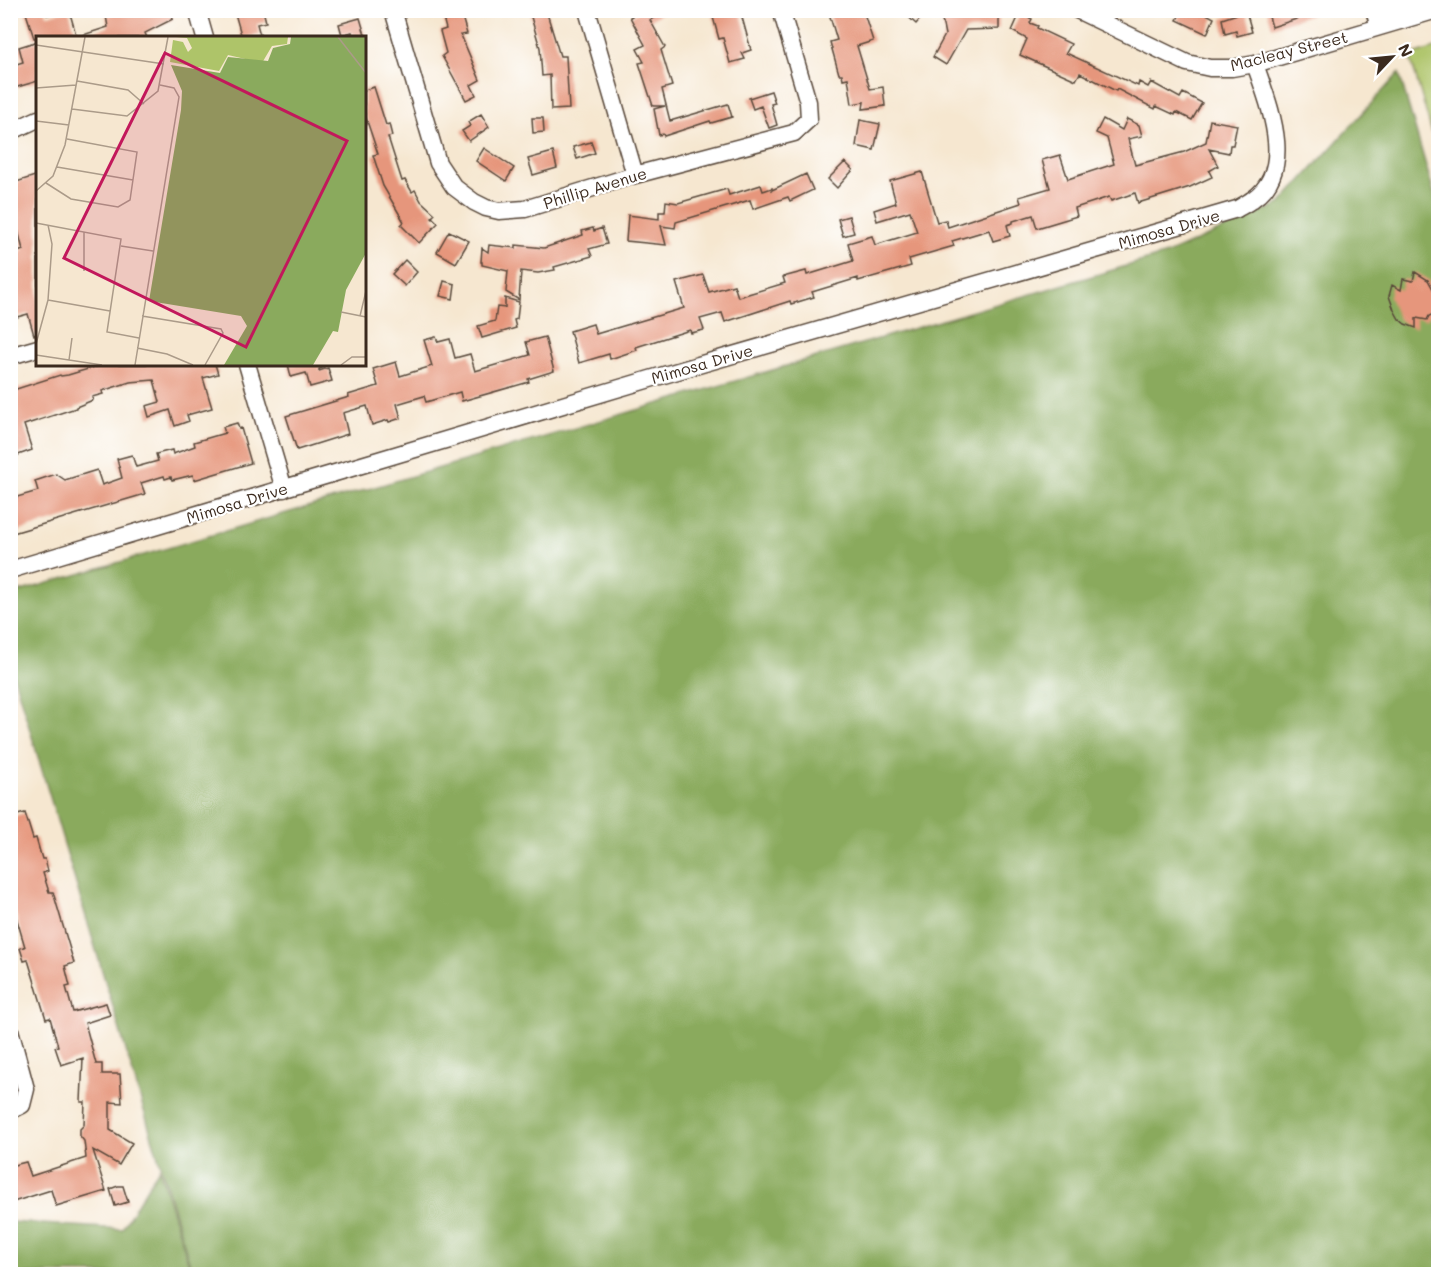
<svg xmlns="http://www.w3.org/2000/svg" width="1449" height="1285" viewBox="0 0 1449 1285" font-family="Mali,sans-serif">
	<rect width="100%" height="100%" fill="#fff"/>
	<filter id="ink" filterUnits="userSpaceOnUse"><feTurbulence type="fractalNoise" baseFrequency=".0167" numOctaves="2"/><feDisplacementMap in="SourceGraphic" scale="12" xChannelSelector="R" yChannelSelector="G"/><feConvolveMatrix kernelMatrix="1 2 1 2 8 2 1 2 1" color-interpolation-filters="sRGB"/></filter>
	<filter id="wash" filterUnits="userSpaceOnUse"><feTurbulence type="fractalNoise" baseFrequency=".008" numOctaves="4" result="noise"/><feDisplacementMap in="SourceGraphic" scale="24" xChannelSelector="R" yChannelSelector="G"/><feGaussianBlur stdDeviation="1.35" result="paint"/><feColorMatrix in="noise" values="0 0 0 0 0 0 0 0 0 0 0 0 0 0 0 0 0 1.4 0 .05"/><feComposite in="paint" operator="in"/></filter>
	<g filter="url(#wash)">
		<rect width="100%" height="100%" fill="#f6e7d0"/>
		<path fill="#aec469" stroke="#747744" stroke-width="1.5" d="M 1438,47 L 1438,154 L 1410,56 Z"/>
		<path fill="#8aaa5d" stroke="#626a3e" stroke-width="1.5" d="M 1399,73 L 1438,207 L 1438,1274 L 193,1274 L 11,667 L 11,594 L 1167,254 L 1280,204 Z
			M 159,1168 L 192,1274 L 11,1274 L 11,1222 L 122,1229 Z"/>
		<g id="blocks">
			<path fill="#e6967c" d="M 25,10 L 46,10 L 47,15 L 69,10 L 77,38 L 34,38 Z
				M 124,10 L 169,10 L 173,19 L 145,33 L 147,38 L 83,38 L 83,35 L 108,27 L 106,16 Z
				M 234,10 L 263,10 L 266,22 L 257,24 L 260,35 L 242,38 Z
				M 454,10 L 460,10 L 467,34 L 461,35 L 480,80 L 471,85 L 476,95 L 466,100 L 442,56 L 446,53 L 440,31 L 446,29 L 442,14 Z
				M 529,10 L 546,10 L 560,56 L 566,56 L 569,109 L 551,110 L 550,75 L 542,76 L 540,48 Z
				M 642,10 L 667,10 L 650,20 L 665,47 L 661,50 L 672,86 L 662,89 L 670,121 L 728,104 L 732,117 L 711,123 L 710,121 L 664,136 L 663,134 L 659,135 L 654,109 L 665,106 L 653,106 L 639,63 L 644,62 L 637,49 L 645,45 L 630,17 Z
				M 711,10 L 740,10 L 751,50 L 742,53 L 745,59 L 730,63 L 723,38 L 719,39 Z
				M 828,10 L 863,10 L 873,41 L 857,46 L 870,89 L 883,87 L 885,106 L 863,109 L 864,102 L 852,104 L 848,78 L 843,79 L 842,74 L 839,74 L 830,42 L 837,40 Z
				M 901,10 L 928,10 L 916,24 Z
				M 940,10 L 992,10 L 992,14 L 999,13 L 999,29 L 966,30 L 946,65 L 933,57 L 945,35 Z
				M 1182,10 L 1199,10 L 1214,18 L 1207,34 L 1177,20 Z
				M 1267,10 L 1315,10 L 1315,13 L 1272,27 Z
				M 1246,11 L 1252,32 L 1237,36 L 1236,31 L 1225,34 L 1222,19 Z
				M 1020,13 L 1032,19 L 1030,23 L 1038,26 L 1037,28 L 1071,44 L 1066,53 L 1138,86 L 1139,82 L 1148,87 L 1151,82 L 1180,98 L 1183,93 L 1202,103 L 1192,120 L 1176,112 L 1175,115 L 1156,106 L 1155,109 L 1117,89 L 1116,91 L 1080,73 L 1076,80 L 1020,55 L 1027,39 L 1012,31 Z
				M 360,18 L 366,38 L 354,38 L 352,32 L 342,35 L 339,24 Z
				M 38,41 L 38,81 L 14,88 L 12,82 L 10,82 L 10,66 L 23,62 L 19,47 Z
				M 374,87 L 386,125 L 389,124 L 392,136 L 388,137 L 402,181 L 405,180 L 412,192 L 415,190 L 421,201 L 435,214 L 432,217 L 438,223 L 419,243 L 401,225 L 404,222 L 383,186 L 373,155 L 378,154 L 364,112 L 364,90 Z
				M 771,91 L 775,103 L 771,104 L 777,125 L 769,128 L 761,106 L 753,109 L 749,98 Z
				M 481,114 L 489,127 L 469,141 L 462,131 L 470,126 L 468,122 Z
				M 532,118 L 543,118 L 544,132 L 533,133 Z
				M 1103,119 L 1122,130 L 1127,119 L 1139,125 L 1142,136 L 1128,139 L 1135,165 L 1184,152 L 1206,142 L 1210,120 L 1237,125 L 1233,145 L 1230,145 L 1229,153 L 1209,149 L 1218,166 L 1209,171 L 1212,177 L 1190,187 L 1138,203 L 1135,193 L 1111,201 L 1109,197 L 1075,208 L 1077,216 L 1037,228 L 1033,215 L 1013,221 L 1013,223 L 1007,225 L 1010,236 L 993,241 L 989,230 L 952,241 L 954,246 L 909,259 L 911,266 L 858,281 L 858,278 L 812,292 L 814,297 L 791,304 L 790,301 L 725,322 L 722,313 L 700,319 L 704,330 L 691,333 L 690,330 L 636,347 L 637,350 L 610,359 L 609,354 L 579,363 L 570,331 L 593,324 L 596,334 L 684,308 L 676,282 L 703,275 L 709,292 L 734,285 L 738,297 L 785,283 L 783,277 L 806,271 L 807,275 L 853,261 L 848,243 L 872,236 L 875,245 L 917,232 L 910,211 L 877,221 L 874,210 L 896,203 L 890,181 L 922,172 L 937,222 L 946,220 L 948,227 L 1021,203 L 1019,197 L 1050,188 L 1042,160 L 1060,155 L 1068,179 L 1114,164 L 1107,138 L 1096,133 Z
				M 860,120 L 880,124 L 874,150 L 856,146 Z
				M 591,142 L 595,153 L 577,159 L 573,147 Z
				M 484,148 L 514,168 L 506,181 L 476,161 Z
				M 553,152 L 557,168 L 533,175 L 528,159 Z
				M 845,162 L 853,170 L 837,188 L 828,179 Z
				M 806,174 L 813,190 L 790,201 L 788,197 L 753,209 L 750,200 L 676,222 L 675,228 L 661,226 L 666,245 L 626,241 L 628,215 L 659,219 L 659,212 L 665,212 L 666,201 L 678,203 L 727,189 L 729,195 L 761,185 L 763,191 L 772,188 L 772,190 Z
				M 38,175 L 38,334 L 34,335 L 28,314 L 17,317 L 10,294 L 10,255 L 23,250 L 16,222 L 13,219 L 10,220 L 10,184 Z
				M 849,216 L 854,233 L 843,236 L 838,219 Z
				M 593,228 L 594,231 L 602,228 L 607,244 L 589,249 L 592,256 L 554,267 L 555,270 L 538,273 L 521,271 L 519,300 L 506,292 L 508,271 L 482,265 L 482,262 L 481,262 L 482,248 L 488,252 L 489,245 L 516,248 L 516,245 L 544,248 L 583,235 L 582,231 Z
				M 449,231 L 469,241 L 456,263 L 437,252 Z
				M 405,260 L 417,272 L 405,286 L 392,274 Z
				M 1415,272 L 1428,280 L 1438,298 L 1438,312 L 1429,316 L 1427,320 L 1416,318 L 1416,328 L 1405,324 L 1399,319 L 1394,310 L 1389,296 L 1392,285 L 1401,290 L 1403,279 L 1413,281 Z
				M 444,281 L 455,284 L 453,299 L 440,296 Z
				M 505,298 L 519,302 L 517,319 L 514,320 L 516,328 L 482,338 L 478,326 L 495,321 L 497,307 L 505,308 Z
				M 436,337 L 438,342 L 450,339 L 455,358 L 470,354 L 475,371 L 530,355 L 526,342 L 545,337 L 554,371 L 528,379 L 529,382 L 462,401 L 460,392 L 426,402 L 424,396 L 397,404 L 401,418 L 389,422 L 388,420 L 372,425 L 367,406 L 343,413 L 348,434 L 297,450 L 286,416 L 349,397 L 348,395 L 378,386 L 373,369 L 396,362 L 400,376 L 432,366 L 424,340 Z
				M 105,364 L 215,364 L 218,374 L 203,378 L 212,408 L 187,415 L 189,421 L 175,426 L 170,410 L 149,417 L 146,406 L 160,402 L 154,380 L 130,382 L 102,391 L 103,394 L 92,397 L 93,400 L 76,407 L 76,408 L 24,425 L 32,450 L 10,458 L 10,391 L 60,375 L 61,376 L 68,375 Z
				M 288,364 L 324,364 L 324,367 L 319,369 L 319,371 L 328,368 L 332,381 L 310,387 L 306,373 L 291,377 Z
				M 237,423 L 239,429 L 241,428 L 251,463 L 194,480 L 193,475 L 172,480 L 171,477 L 165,479 L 164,476 L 141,483 L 145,494 L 13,533 L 10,523 L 10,499 L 38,491 L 35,481 L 56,474 L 65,480 L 97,470 L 102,485 L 122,478 L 117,459 L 132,455 L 136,467 L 158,461 L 156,454 L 172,450 L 173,454 L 195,446 L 194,442 L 225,433 L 223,427 Z
				M 25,813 L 33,839 L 36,838 L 42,859 L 45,859 L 48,871 L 43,873 L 49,892 L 53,892 L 74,963 L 65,966 L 70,986 L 66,987 L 73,1012 L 106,1003 L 110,1015 L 85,1023 L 96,1064 L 102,1064 L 102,1074 L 120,1074 L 122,1103 L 110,1102 L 110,1130 L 132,1143 L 119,1165 L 93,1150 L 106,1191 L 56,1206 L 51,1190 L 10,1203 L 10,1166 L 26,1162 L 31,1176 L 86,1158 L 84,1141 L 80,1136 L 80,1129 L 84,1125 L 85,1102 L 81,1102 L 83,1058 L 61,1065 L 55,1047 L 58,1046 L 50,1018 L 46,1019 L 28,960 L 24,961 L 20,948 L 25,947 L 10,896 L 10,817 Z
				M 118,1186 L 123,1186 L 128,1202 L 115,1206 L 110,1189 Z"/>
		</g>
	</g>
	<g filter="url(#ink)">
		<use href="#blocks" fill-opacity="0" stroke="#574639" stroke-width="1.5"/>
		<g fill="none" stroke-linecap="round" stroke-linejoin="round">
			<defs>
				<path id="minor" d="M 197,10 L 205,38
					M 393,10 L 438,163 L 454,187 L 474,202 L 486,208 L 499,211 L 525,209 L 635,175 L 794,133 L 809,119 L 808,102 L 781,10
					M 587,10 L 635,175
					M 1077,10 L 1187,63 L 1210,68 L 1232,68 L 1255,64 L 1437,10
					M 1374,10 L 1379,27
					M 10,132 L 38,119
					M 10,356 L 38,348
					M 247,364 L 284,489
					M 10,570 L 650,379 L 1237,209 C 1242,206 1248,203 1253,199 C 1297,169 1268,103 1255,64
					M 10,1030 L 26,1089 L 22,1105 L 10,1111"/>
			</defs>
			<use href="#minor" stroke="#574639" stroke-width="19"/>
			<use href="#minor" stroke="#fff" stroke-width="16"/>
		</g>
	</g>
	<g text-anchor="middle" stroke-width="4.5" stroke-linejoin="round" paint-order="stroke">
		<g font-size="16" fill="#3b2a1e" stroke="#fff">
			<text transform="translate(1289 51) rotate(-14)" y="6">Macleay Street</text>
			<text transform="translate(595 188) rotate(-17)" y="6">Phillip Avenue</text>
			<text transform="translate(1169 229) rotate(-16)" y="6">Mimosa Drive</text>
			<text transform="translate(702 364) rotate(-16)" y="6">Mimosa Drive</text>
			<text transform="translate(237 503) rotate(-17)" y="6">Mimosa Drive</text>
		</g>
	</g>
	<g transform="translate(36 36)">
		<rect width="330" height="330" fill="#f6e7d0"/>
		<path d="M 140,1 L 252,1 L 251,8 L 236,10 L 226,27 L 192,19 L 183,35 L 134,26 L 137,4 L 147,6 L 152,16 L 156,12 L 151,2 Z" fill="#aec469"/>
		<path d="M 255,1 L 330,1 L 330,217 L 310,254 L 302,296 L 297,295 L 277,329 L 188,329 L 211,290 L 205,280 L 113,265 L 145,74 L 146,55 L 135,29 L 184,37 L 192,21 L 232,25 L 237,12 L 254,8 Z" fill="#8aaa5d"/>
		<path fill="none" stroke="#ab9b89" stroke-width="1.5" d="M 302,1 L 330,37M 0,9 L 128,28M 41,45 L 92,54 L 108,68M 0,52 L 40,49M 36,73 L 91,80 L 122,55 L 132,1M 0,85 L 33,89M 21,131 L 97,144M 10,147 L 35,163 L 82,171 L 94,164 L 101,116 L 31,103M 0,155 L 17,140 L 29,109 L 49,1M 0,187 L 85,203 L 71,296 L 103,302M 85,210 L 117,215M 48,235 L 48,196M 12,264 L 74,275M 305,276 L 330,281M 106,280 L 185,293 L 187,297 L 169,329M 324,280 L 330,255M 0,308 L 12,264 L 16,208 L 12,189M 101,312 L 131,318 L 157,329M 0,319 L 66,329M 33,324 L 36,302M 99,329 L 143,61 L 138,52 L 124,49M 305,329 L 316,321 L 330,321"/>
		<path fill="#c2185b" fill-opacity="0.15" stroke="#c2185b" stroke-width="3" d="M 129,17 L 311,105 L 210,311 L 28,222 Z"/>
		<rect width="330" height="330" fill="none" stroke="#3b2a1e" stroke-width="3"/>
	</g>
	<rect width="1449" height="1285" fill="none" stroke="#fff" stroke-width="36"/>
	<g transform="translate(1392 57) rotate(64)" stroke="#ffffff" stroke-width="4.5" paint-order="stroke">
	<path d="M0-4.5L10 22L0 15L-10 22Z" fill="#3b2a1e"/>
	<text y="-9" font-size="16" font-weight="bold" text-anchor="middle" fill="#3b2a1e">N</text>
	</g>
</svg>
